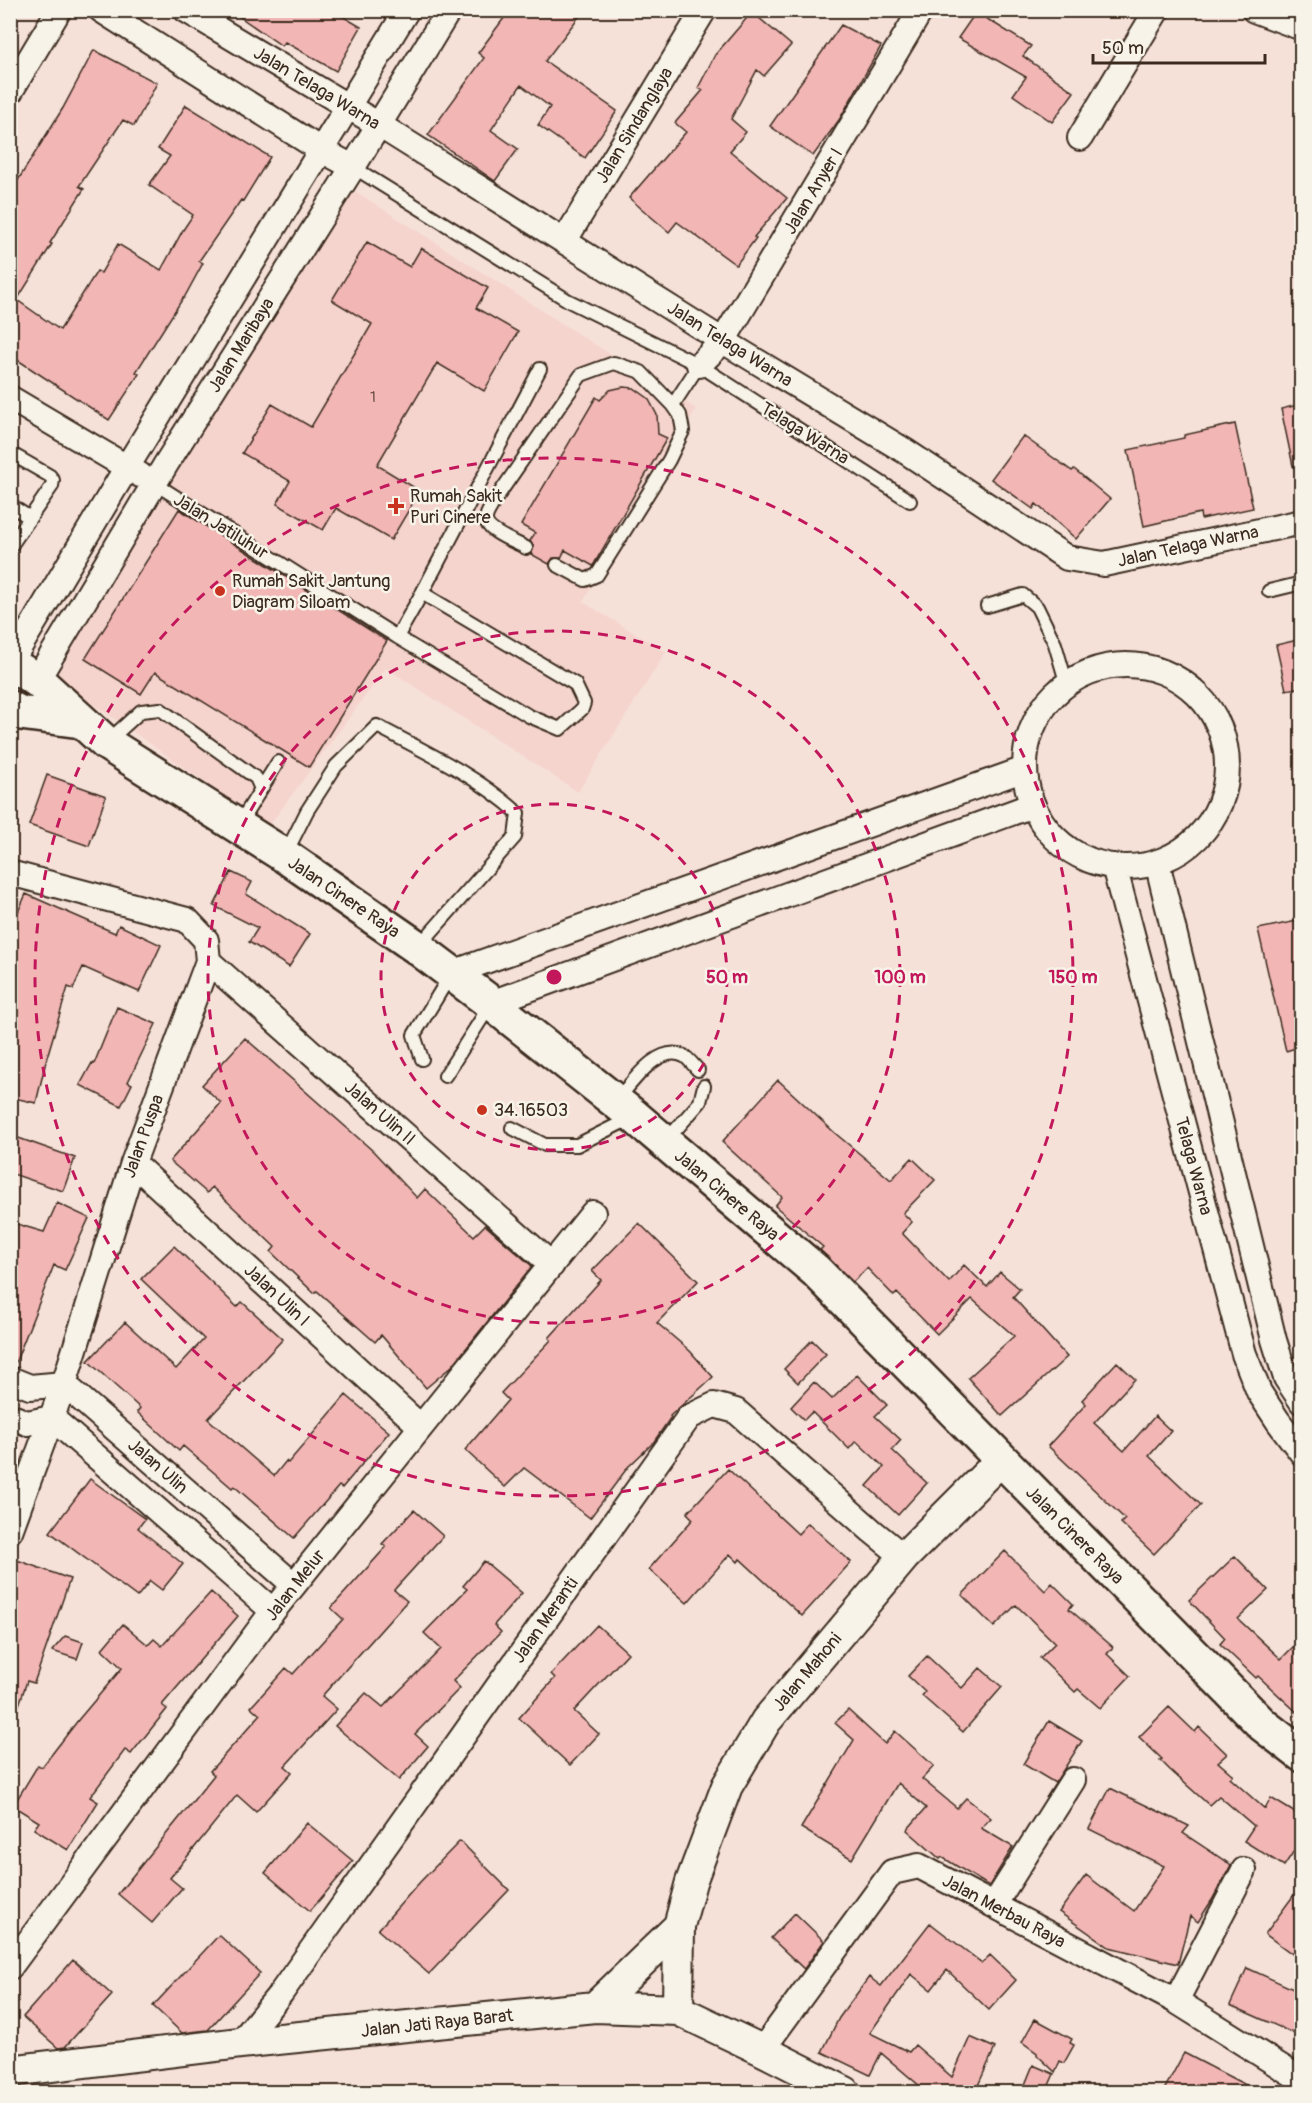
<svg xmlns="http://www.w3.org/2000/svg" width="1312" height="2103" viewBox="0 0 1312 2103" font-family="Pangolin,sans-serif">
	<rect width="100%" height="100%" fill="#f6e1d9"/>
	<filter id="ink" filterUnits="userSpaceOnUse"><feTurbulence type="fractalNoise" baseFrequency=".0167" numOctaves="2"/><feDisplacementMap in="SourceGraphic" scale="12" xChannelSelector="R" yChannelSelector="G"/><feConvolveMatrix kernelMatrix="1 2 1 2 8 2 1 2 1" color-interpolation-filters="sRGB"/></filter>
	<g filter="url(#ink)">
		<path fill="#f5d4ce" d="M 347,186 L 696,409 L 583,602 L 666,652 L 578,792 L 386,668 L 268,827 L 51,674 Z"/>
		<path fill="#f2b6b5" stroke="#3b2a1e" stroke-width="1.5" d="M 230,10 L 332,10 L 361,27 L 336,71 L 285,42 L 282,46 Z
			M 510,10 L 584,10 L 545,61 L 617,111 L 585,158 L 538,125 L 550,107 L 521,85 L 491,130 L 518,149 L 495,181 L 428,135 L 484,58 L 478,53 Z
			M 752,12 L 791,45 L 764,76 L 757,70 L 731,119 L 746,132 L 730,151 L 787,198 L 754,237 L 756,238 L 736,265 L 677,222 L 669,232 L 629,198 L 686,132 L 675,123 L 703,90 L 698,88 L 715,55 Z
			M 976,12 L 1031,46 L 1023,56 L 1074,92 L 1052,122 L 1013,95 L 1026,77 L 958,38 Z
			M 841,25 L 881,46 L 839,120 L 813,156 L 770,126 Z
			M 94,50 L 157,83 L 134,126 L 123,120 L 79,186 L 84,189 L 50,243 L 52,244 L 17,300 L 60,330 L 97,271 L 101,273 L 118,244 L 161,270 L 183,230 L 193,215 L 149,185 L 170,156 L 158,149 L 186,105 L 270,157 L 243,201 L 241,200 L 199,261 L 203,263 L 184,298 L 183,298 L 136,372 L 139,374 L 109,420 L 10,355 L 10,193 L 63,108 Z
			M 367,242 L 410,267 L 421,248 L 488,288 L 476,308 L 518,332 L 484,391 L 437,363 L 377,465 L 420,491 L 391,540 L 336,508 L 323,530 L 277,504 L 290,481 L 242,453 L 272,404 L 311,427 L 372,324 L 332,300 Z
			M 623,387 L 634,388 L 648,398 L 657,415 L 658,434 L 667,438 L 593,566 L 565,550 L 561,558 L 553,558 L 549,564 L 531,554 L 534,547 L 530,541 L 535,533 L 521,525 L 596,397 L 600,400 L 610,390 Z
			M 1302,404 L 1302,465 L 1293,466 L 1281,409 Z
			M 1235,424 L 1253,508 L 1201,519 L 1200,513 L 1144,526 L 1128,450 L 1184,438 L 1184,435 Z
			M 1023,436 L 1072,471 L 1074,469 L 1110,499 L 1076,539 L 1036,504 L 1033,509 L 991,479 Z
			M 179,509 L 387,641 L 309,767 L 155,672 L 141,694 L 85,659 Z
			M 1302,639 L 1302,687 L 1286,690 L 1276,645 Z
			M 47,775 L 106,796 L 89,846 L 29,825 Z
			M 231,872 L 252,882 L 246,894 L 310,934 L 289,967 L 249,942 L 258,928 L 214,906 Z
			M 26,894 L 115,933 L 119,925 L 161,945 L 139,992 L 83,967 L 73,989 L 68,987 L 47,1057 L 36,1103 L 10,1097 L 10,930 Z
			M 1302,920 L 1302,1046 L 1286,1051 L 1258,929 Z
			M 117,1007 L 156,1024 L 128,1082 L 132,1084 L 121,1106 L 80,1085 L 92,1063 L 94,1064 Z
			M 245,1038 L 373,1151 L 417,1198 L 425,1189 L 474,1236 L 485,1225 L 532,1266 L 452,1366 L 426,1388 L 381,1335 L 375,1342 L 317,1291 L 314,1293 L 271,1252 L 275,1247 L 212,1187 L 207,1193 L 170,1161 L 221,1103 L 202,1085 Z
			M 778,1080 L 836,1134 L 891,1180 L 912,1158 L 935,1180 L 903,1213 L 912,1222 L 902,1233 L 949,1282 L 964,1265 L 987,1287 L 1000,1272 L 1020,1289 L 1013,1297 L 1067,1357 L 1002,1416 L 968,1378 L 1014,1336 L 972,1299 L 937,1334 L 897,1293 L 894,1296 L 867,1268 L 853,1282 L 820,1250 L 823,1247 L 775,1206 L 782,1197 L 722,1142 Z
			M 10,1135 L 75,1158 L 63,1191 L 10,1173 Z
			M 57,1203 L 89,1218 L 65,1270 L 54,1265 L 14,1366 L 10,1365 L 10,1222 L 44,1232 Z
			M 639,1223 L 698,1281 L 657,1323 L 690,1351 L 713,1377 L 670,1416 L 671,1417 L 653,1443 L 628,1467 L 590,1518 L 524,1468 L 505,1487 L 465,1450 L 508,1400 L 501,1393 L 551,1340 L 549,1338 L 601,1280 L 592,1271 Z
			M 174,1246 L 237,1307 L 242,1302 L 283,1339 L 208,1419 L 274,1476 L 286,1461 L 288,1463 L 346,1395 L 389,1432 L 342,1488 L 339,1486 L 294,1538 L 234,1486 L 232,1488 L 183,1446 L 179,1451 L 137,1412 L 140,1408 L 88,1361 L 125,1322 L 176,1369 L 204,1339 L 141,1279 Z
			M 812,1340 L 826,1354 L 798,1383 L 784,1369 Z
			M 1117,1362 L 1135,1379 L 1094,1423 L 1124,1451 L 1155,1416 L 1171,1431 L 1149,1456 L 1201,1505 L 1154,1554 L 1121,1523 L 1125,1519 L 1048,1446 L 1086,1404 L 1082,1400 Z
			M 857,1375 L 887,1405 L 875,1416 L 901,1440 L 892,1450 L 927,1483 L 898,1515 L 867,1486 L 884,1467 L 856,1441 L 849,1449 L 812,1412 L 804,1420 L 791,1407 L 814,1382 L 832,1399 Z
			M 728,1469 L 798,1534 L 808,1523 L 851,1562 L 802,1616 L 740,1559 L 738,1562 L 730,1554 L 687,1603 L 649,1569 L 693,1519 L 687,1513 Z
			M 90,1479 L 145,1519 L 138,1528 L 183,1564 L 162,1590 L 150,1581 L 137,1597 L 50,1532 Z
			M 414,1510 L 443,1536 L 394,1590 L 407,1601 L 322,1696 L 337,1709 L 285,1766 L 292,1772 L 256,1812 L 237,1795 L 170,1878 L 182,1888 L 152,1923 L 118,1894 L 214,1775 L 210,1771 L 260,1715 L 251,1707 L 286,1668 L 293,1674 L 343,1619 L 331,1608 L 386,1547 L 382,1544 Z
			M 1005,1551 L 1045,1591 L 1052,1583 L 1073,1604 L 1069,1609 L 1113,1647 L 1107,1654 L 1130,1676 L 1100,1708 L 1078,1689 L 1075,1692 L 1040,1658 L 1055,1643 L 1016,1605 L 994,1627 L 962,1595 Z
			M 1235,1556 L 1268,1590 L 1238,1619 L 1281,1659 L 1302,1638 L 1302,1717 L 1258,1676 L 1256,1678 L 1220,1644 L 1225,1638 L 1189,1600 Z
			M 17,1560 L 70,1579 L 34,1683 L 27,1681 L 14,1720 L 10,1720 L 10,1578 Z
			M 484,1561 L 522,1593 L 494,1625 L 501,1632 L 453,1681 L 460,1688 L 415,1734 L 428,1746 L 399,1780 L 335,1726 L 366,1693 L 383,1707 L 441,1649 L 424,1633 L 467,1589 L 463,1586 Z
			M 211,1592 L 238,1616 L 162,1705 L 167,1709 L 131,1754 L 125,1750 L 90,1797 L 98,1802 L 68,1850 L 34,1829 L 39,1822 L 13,1806 L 38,1765 L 42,1767 L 79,1719 L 122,1668 L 102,1649 L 123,1624 L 148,1645 L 154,1639 L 162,1646 Z
			M 597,1625 L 628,1653 L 574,1711 L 599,1734 L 570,1765 L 519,1718 L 555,1678 L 551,1674 Z
			M 65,1636 L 83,1642 L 77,1659 L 52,1651 Z
			M 927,1656 L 962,1688 L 980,1668 L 1002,1687 L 963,1732 L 922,1696 L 925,1692 L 908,1676 Z
			M 1169,1707 L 1195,1732 L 1199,1727 L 1227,1754 L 1218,1762 L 1233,1775 L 1230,1778 L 1265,1809 L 1271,1798 L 1302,1817 L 1302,1839 L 1284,1866 L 1244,1841 L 1254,1826 L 1219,1796 L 1209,1805 L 1170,1770 L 1160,1760 L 1162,1759 L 1139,1737 Z
			M 848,1710 L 885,1744 L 895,1731 L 934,1766 L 922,1779 L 957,1808 L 966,1798 L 991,1818 L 981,1828 L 1013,1847 L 989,1886 L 942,1857 L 940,1859 L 907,1830 L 926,1808 L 898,1783 L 852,1859 L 801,1828 L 854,1740 L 835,1723 Z
			M 1049,1721 L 1082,1741 L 1055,1783 L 1023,1764 Z
			M 1110,1788 L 1189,1826 L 1183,1833 L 1231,1865 L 1212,1900 L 1198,1922 L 1190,1916 L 1178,1964 L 1109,1947 L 1059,1912 L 1086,1875 L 1134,1911 L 1164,1866 L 1089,1829 Z
			M 307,1823 L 353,1861 L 310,1911 L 265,1873 Z
			M 460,1841 L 509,1890 L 429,1974 L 378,1930 L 420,1882 Z
			M 1302,1884 L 1302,1961 L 1265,1934 Z
			M 795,1913 L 824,1941 L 804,1969 L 771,1938 Z
			M 930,1923 L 982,1963 L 990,1955 L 1016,1980 L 989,2010 L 947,1970 L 931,1990 L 911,1974 L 870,2033 L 909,2052 L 915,2045 L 952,2077 L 970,2037 L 995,2048 L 975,2092 L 927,2092 L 881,2053 L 870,2075 L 822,2052 L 839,2018 L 869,1977 L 881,1986 Z
			M 219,1935 L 260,1973 L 208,2030 L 182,2033 L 153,2006 Z
			M 73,1960 L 112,1995 L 65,2047 L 58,2048 L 23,2017 Z
			M 1247,1968 L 1302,1993 L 1302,2019 L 1295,2034 L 1230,2005 Z
			M 1035,2019 L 1072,2039 L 1070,2043 L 1074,2045 L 1064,2063 L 1060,2061 L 1055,2072 L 1037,2055 L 1037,2053 L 1022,2042 Z
			M 1184,2053 L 1259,2092 L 1163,2092 Z
			M 1033,2065 L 1054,2074 L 1046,2092 L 1022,2092 Z"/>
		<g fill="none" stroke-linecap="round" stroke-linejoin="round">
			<defs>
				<path id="service" d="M 353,167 L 569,301 L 699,365 L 910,501
					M 10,453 L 50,476 L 53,480 L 52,486 L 10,547
					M 154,483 L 397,637 L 422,593 L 540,369
					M 10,505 L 30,518
					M 526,548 C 516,542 484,531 486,518 C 487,512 492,506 495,500 L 581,375 L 614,363 L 641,372 L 673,405
					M 557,565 L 585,580 L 597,575 L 669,460 L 683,431 L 680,415 L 673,405 L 699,365
					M 1269,591 L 1302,583
					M 987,606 L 1023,595 L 1037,607 L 1055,644 L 1067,685
					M 397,637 L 529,716 L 560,729 L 582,709 L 584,703 L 575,684 L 422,593
					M 108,741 L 141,711 L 160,709 L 256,778 L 261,789 L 238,826
					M 261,789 L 278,762
					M 285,855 L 307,811 L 336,766 L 377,726 C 426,752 477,776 518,813 L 515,837 L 419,946
					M 422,1059 L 414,1035 L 451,974
					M 445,1076 L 491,1004
					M 617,1100 C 632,1083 658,1043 684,1056 C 689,1059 694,1066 698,1070
					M 512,1128 L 545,1145 L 577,1145 L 631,1118
					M 666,1141 L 700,1102 L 704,1086"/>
				<path id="minor" d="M 101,10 L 321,150 L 353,167
					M 186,10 L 379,125 L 723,341 L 905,451 L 1067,558 L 1104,564 L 1302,522
					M 1254,10 L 1302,28
					M 10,92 L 59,10
					M 1080,138 L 1157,10
					M 565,240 L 704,10
					M 699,365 L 723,341 L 921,10
					M 10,398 L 140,475
					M 10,663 L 127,467 L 407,10
					M1025 766a101 101 0 1 1 202 0a101 101 0 1 1-202 0Z
					M 37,680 L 166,464 L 353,167 L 449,10
					M 1157,862 L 1274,1340 L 1286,1378 L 1302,1402
					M 1114,866 L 1244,1354 L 1259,1392 L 1278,1421 L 1302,1453
					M 10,873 L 187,920 L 206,940 L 208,961 L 133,1163 L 64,1384 L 10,1531
					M 208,961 L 552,1265
					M 452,973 L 1025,769
					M 491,1003 L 1033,805
					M 133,1163 L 421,1427
					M 10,1379 L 30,1387 L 64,1384 L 294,1585
					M 10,1416 L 27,1423 L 52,1418 L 273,1611
					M 994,1905 L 1073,1780
					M 10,1967 L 273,1611 L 593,1213
					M 1176,2001 L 1244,1870
					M 240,2043 L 281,1993 L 689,1417 L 714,1405 L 736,1411 L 872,1531 L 904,1557
					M 762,2050 L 892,1872 L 919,1866 L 1176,2001 L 1302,2080"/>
				<path id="tertiary" d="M 595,2007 L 679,1926
					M 678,2010 L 679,1926 L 691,1882 L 727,1786 L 766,1721 L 904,1557 L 1001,1460
					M 10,2071 L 240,2043 L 595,2007 L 678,2010 L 762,2050 L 845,2092"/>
				<path id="secondary" d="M 10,664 L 37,680 L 106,743 L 285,856 L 418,948 L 491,1003 L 634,1116 L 816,1271 L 1263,1725 L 1302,1755
					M 10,708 L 20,713 L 81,721"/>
			</defs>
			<use href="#service" stroke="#3b2a1e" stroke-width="16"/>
			<use href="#minor" stroke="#3b2a1e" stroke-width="28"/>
			<use href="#tertiary" stroke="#3b2a1e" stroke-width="34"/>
			<use href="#secondary" stroke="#3b2a1e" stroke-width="38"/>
			<use href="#service" stroke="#f7f3e8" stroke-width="12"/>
			<use href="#minor" stroke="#f7f3e8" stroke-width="24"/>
			<use href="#tertiary" stroke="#f7f3e8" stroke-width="30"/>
			<use href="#secondary" stroke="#f7f3e8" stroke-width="33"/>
		</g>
	</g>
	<g fill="none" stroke="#c2185b" stroke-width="3" stroke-dasharray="10 8">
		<circle cx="554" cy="977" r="173"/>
		<circle cx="554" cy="977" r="346"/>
		<circle cx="554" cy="977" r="519"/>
	</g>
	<g fill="#c8321e" stroke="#f7f3e8" stroke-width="2">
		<path d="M393 497h6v6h6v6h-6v6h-6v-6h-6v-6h6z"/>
		<circle cx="220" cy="591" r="6"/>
		<circle cx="482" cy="1110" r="6"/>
	</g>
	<g text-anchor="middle" stroke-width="5" stroke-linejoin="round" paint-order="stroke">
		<g font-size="15" fill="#694d44">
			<text x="373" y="402">1</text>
		</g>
		<g font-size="18" fill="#3b2a1e" stroke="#f7f3e8">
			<text transform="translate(317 88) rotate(31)" y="6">Jalan Telaga Warna</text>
			<text transform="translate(634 125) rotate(-59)" y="6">Jalan Sindanglaya</text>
			<text transform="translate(813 191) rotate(-59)" y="6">Jalan Anyer I</text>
			<text transform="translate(730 344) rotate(32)" y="6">Jalan Telaga Warna</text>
			<text transform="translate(241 345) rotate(-58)" y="6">Jalan Maribaya</text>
			<text transform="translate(805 433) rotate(32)" y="6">Telaga Warna</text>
			<text transform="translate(221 526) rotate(32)" y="6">Jalan Jatiluhur</text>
			<text transform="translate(1188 546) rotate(-12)" y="6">Jalan Telaga Warna</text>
			<text transform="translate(344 897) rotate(34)" y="6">Jalan Cinere Raya</text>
			<text transform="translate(380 1113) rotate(41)" y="6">Jalan Ulin II</text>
			<text transform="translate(143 1136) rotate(-70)" y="6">Jalan Puspa</text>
			<text transform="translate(1194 1166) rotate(75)" y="6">Telaga Warna</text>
			<text transform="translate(727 1195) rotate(40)" y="6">Jalan Cinere Raya</text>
			<text transform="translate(277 1295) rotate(43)" y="6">Jalan Ulin I</text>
			<text transform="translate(158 1466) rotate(41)" y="6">Jalan Ulin</text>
			<text transform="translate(1075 1535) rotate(45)" y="6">Jalan Cinere Raya</text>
			<text transform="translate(295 1585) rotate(-52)" y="6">Jalan Melur</text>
			<text transform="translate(545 1620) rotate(-55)" y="6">Jalan Meranti</text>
			<text transform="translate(807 1672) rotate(-50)" y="6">Jalan Mahoni</text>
			<text transform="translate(1004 1911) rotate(28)" y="6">Jalan Merbau Raya</text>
			<text transform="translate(437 2023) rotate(-6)" y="6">Jalan Jati Raya Barat</text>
		</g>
		<g font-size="18" fill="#3b2a1e" stroke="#f7f3e8" text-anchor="start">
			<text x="410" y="502">Rumah Sakit<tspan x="410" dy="21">Puri Cinere</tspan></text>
			<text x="232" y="587">Rumah Sakit Jantung<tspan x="232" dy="21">Diagram Siloam</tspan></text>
			<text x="494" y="1116">34.16503</text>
		</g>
	</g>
	<circle cx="554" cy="977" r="9" fill="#c2185b" stroke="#f7f3e8" stroke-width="3"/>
	<g font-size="18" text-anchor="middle" font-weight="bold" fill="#c2185b" stroke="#f7f3e8" stroke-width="5" stroke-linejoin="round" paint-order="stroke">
		<text x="727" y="983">50 m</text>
		<text x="900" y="983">100 m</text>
		<text x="1073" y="983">150 m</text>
	</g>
	<rect width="1312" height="2103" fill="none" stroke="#f7f3e8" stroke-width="36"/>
	<rect x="18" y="18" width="1276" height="2067" fill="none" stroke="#3b2a1e" stroke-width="2" filter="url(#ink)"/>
	<path d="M1093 54v9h172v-9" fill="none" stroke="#3b2a1e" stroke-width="3"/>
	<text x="1102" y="54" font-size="18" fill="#3b2a1e" stroke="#f7f3e8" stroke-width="4.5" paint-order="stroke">50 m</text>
</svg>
